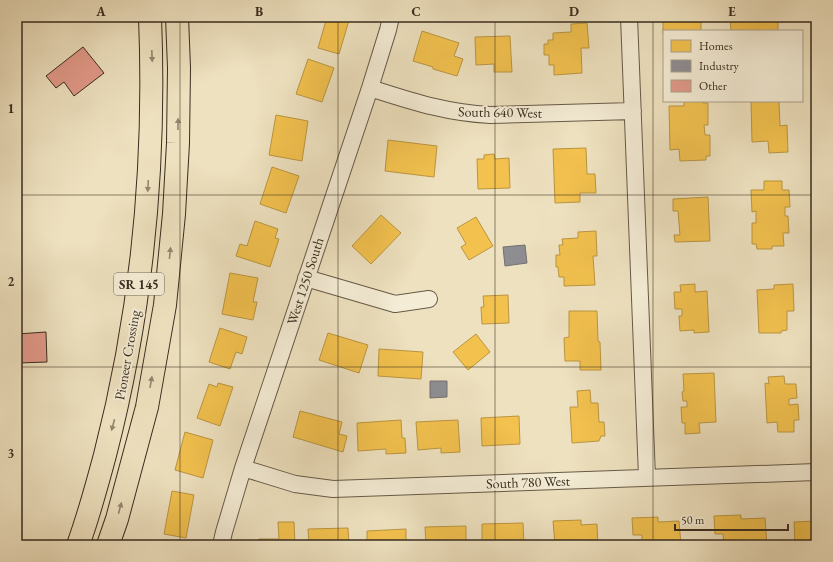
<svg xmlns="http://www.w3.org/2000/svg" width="833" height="562" viewBox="0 0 833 562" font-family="'EB Garamond',serif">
	<rect width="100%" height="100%" fill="#eee1bf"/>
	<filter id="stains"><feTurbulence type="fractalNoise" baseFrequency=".005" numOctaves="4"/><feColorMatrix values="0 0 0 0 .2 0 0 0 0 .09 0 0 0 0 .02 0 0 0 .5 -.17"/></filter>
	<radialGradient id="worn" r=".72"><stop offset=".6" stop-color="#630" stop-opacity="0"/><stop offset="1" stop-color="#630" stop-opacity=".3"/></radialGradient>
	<path fill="#f2c14e" stroke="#ba9540" d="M 327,17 L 350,17 L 339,54 L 318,48 Z
		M 663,17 L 709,17 L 710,18 L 701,18 L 701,31 L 664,31 L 663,33 Z
		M 730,17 L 781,17 L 782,22 L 778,22 L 778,31 L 731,31 Z
		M 587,23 L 589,48 L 581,48 L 582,73 L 554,75 L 554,65 L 549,65 L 549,55 L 544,55 L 544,44 L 548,44 L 548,40 L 553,40 L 553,33 L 571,32 L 571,24 Z
		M 422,31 L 459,43 L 454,56 L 463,59 L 457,76 L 433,69 L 433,67 L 413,61 Z
		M 510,36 L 512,72 L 494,72 L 494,64 L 476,65 L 475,37 Z
		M 308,59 L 334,68 L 322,102 L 296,94 Z
		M 684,101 L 703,101 L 703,103 L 708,103 L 708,125 L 704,125 L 705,135 L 710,135 L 710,156 L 706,156 L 706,160 L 680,161 L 679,149 L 670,150 L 669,106 L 684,106 Z
		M 751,101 L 779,101 L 780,126 L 787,125 L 788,152 L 769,153 L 768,141 L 752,142 Z
		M 276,115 L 308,121 L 302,161 L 269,155 Z
		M 388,140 L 437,146 L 434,177 L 385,171 Z
		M 586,148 L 587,174 L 595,174 L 596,193 L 580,193 L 580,202 L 555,203 L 553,149 Z
		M 494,154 L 495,159 L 509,158 L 510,188 L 478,189 L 477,159 L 484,159 L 484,155 Z
		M 272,167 L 299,176 L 286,213 L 260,204 Z
		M 764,181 L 782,181 L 782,190 L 789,190 L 790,207 L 785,207 L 785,216 L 788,216 L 789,233 L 783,233 L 784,246 L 772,246 L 772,249 L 757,249 L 756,244 L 752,244 L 752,223 L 756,223 L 756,211 L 752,212 L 751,190 L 764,190 Z
		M 708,197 L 710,241 L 675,242 L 674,235 L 680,235 L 678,211 L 673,211 L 673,199 Z
		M 381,215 L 401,233 L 371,264 L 352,246 Z
		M 476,217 L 493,246 L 469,260 L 461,247 L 466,244 L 457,228 Z
		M 255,221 L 278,229 L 275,238 L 279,239 L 270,267 L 236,256 L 240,244 L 247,246 Z
		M 596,231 L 597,256 L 593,256 L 595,285 L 564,286 L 564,277 L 559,277 L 558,267 L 556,267 L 556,255 L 560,255 L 559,245 L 563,245 L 562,239 L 578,238 L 578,232 Z
		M 230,273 L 258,278 L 253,302 L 257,302 L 253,320 L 222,314 Z
		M 695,284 L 695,292 L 707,291 L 709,332 L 694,333 L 694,330 L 680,331 L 679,316 L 682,316 L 682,309 L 675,309 L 674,292 L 681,292 L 680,285 Z
		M 793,284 L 794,311 L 787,311 L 787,330 L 781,331 L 781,333 L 759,333 L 757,290 L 774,289 L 774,285 Z
		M 508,295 L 509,323 L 482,324 L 481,307 L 484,307 L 483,296 Z
		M 569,311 L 597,311 L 598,341 L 600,342 L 601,370 L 580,370 L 580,361 L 565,361 L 564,338 L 569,337 Z
		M 220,328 L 247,337 L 242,354 L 236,352 L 230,369 L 209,362 Z
		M 328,333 L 368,345 L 359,373 L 319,360 Z
		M 476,334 L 490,352 L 468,370 L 453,352 Z
		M 379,349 L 423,352 L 421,379 L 378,376 Z
		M 714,373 L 716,422 L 699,423 L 700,433 L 685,434 L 685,423 L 682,423 L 681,407 L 687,407 L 687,401 L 683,401 L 682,392 L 684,391 L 683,374 Z
		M 784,376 L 785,384 L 796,384 L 797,398 L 789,399 L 789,405 L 798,404 L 799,420 L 794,420 L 794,432 L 778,432 L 777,422 L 767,423 L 765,383 L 769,384 L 768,377 Z
		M 218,383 L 233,387 L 220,426 L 197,418 L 209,384 L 217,387 Z
		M 590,390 L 591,403 L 598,403 L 599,422 L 604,422 L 605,436 L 601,436 L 599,441 L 572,443 L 570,407 L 578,407 L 577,391 Z
		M 300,411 L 342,422 L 339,434 L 347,436 L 343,452 L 293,437 Z
		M 519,416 L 520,444 L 482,446 L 481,418 Z
		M 401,420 L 402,438 L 405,438 L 406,453 L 386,454 L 386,449 L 358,451 L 357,423 Z
		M 458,420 L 460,452 L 441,453 L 441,448 L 418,450 L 416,422 Z
		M 185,432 L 213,440 L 203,478 L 175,470 Z
		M 172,491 L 194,495 L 186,538 L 164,534 Z
		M 741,515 L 741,519 L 765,518 L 767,545 L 724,545 L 723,534 L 715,534 L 714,516 Z
		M 658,517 L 658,522 L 679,521 L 681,545 L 642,545 L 642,535 L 633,535 L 632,518 Z
		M 581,520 L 581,525 L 597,524 L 598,545 L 555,545 L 553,521 Z
		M 816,521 L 816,545 L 795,545 L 794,522 Z
		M 278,522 L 294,522 L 295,545 L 259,545 L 259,539 L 279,539 Z
		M 523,523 L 524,545 L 482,545 L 482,524 Z
		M 466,526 L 466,545 L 426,545 L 425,527 Z
		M 348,528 L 349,545 L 309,545 L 308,529 Z
		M 406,529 L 406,545 L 367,545 L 367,531 Z"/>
	<path fill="#8d8d92" stroke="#747070" d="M 525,245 L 527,263 L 505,266 L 503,247 Z
		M 430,381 L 447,381 L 447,397 L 430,398 Z"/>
	<path fill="#e29989" stroke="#382d1f" d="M 83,47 L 104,73 L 74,96 L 64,82 L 56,88 L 46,76 Z
		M 46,332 L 47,362 L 17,363 L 17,334 Z"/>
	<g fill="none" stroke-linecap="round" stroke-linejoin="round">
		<defs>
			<path id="minor" d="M 629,17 L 647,477
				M 370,88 C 411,101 446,113 490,115 L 633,111
				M 306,278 L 395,304 L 429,299
				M 243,468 L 295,484 L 333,489 L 816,472
				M 221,545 L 224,532 L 243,468 L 370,88 L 388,30 L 391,17"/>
			<path id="trunk" d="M 78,545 C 89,515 97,485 105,455 C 142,312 156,165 150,17
				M 108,545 L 117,519 L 147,407 L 165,305 L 174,214 L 178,143 L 179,68 L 177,17"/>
		</defs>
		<use href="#minor" stroke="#665a47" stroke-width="18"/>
		<use href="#trunk" stroke="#382d1f" stroke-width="24"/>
		<use href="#minor" stroke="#f4ecd5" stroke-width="16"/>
		<use href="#trunk" stroke="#eee1bf" stroke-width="22"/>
	</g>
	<defs><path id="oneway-solid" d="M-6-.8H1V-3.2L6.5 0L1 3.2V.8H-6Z"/></defs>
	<g fill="#93876f">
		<use href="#oneway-solid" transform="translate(152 56) rotate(88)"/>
		<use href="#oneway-solid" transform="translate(178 124) rotate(-89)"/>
		<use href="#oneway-solid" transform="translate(148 186) rotate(93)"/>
		<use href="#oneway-solid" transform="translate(170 253) rotate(-84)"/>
		<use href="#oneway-solid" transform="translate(151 382) rotate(-80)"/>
		<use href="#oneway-solid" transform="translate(113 425) rotate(105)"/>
		<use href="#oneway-solid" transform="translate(120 508) rotate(-75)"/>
	</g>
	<path fill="none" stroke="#382d1f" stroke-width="1" stroke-opacity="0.55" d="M 180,17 L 180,545M 338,17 L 338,545M 495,17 L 495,545M 653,17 L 653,545M 17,195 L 816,195M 17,367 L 816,367"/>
	<g text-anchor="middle" stroke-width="4" stroke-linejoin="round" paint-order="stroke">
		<rect fill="#f4ecd5" stroke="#706656" stroke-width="1" x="114" y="273" width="50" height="22" rx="3"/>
		<g font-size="13" font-weight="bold" fill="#382d1f">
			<text x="139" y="289">SR 145</text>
		</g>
		<g font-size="14" fill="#382d1f" stroke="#f4ecd5">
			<text transform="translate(500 112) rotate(1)" y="5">South 640 West</text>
			<text transform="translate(305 281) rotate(-72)" y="5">West 1250 South</text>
			<text transform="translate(127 355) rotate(-80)" y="5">Pioneer Crossing</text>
			<text transform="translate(528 482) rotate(-2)" y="5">South 780 West</text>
		</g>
	</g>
	<rect width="833" height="562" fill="none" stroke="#eee1bf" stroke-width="44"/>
	<rect x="663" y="30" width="140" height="72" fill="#f4ecd5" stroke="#a9a08c"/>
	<rect x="671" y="40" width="20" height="12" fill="#f2c14e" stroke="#a9a08c"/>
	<text x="699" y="50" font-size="12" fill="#382d1f">Homes</text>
	<rect x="671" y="60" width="20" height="12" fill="#8d8d92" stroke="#a9a08c"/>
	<text x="699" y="70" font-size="12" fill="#382d1f">Industry</text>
	<rect x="671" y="80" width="20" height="12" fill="#e29989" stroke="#a9a08c"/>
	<text x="699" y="90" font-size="12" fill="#382d1f">Other</text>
	<path d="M675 524v6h113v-6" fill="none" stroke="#382d1f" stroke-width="2"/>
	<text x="681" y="524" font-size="12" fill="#382d1f" stroke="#f4ecd5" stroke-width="3" paint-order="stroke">50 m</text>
	<rect x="22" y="22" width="789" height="518" fill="none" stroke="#382d1f" stroke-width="1.5"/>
	<g font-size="13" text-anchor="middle" font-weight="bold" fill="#382d1f">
		<text x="101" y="16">A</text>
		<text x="259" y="16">B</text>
		<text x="416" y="16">C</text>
		<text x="574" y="16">D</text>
		<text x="732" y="16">E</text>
		<text x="11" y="113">1</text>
		<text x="11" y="286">2</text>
		<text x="11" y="458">3</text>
	</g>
	<rect width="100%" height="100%" filter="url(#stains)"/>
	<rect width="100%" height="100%" fill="url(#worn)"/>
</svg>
